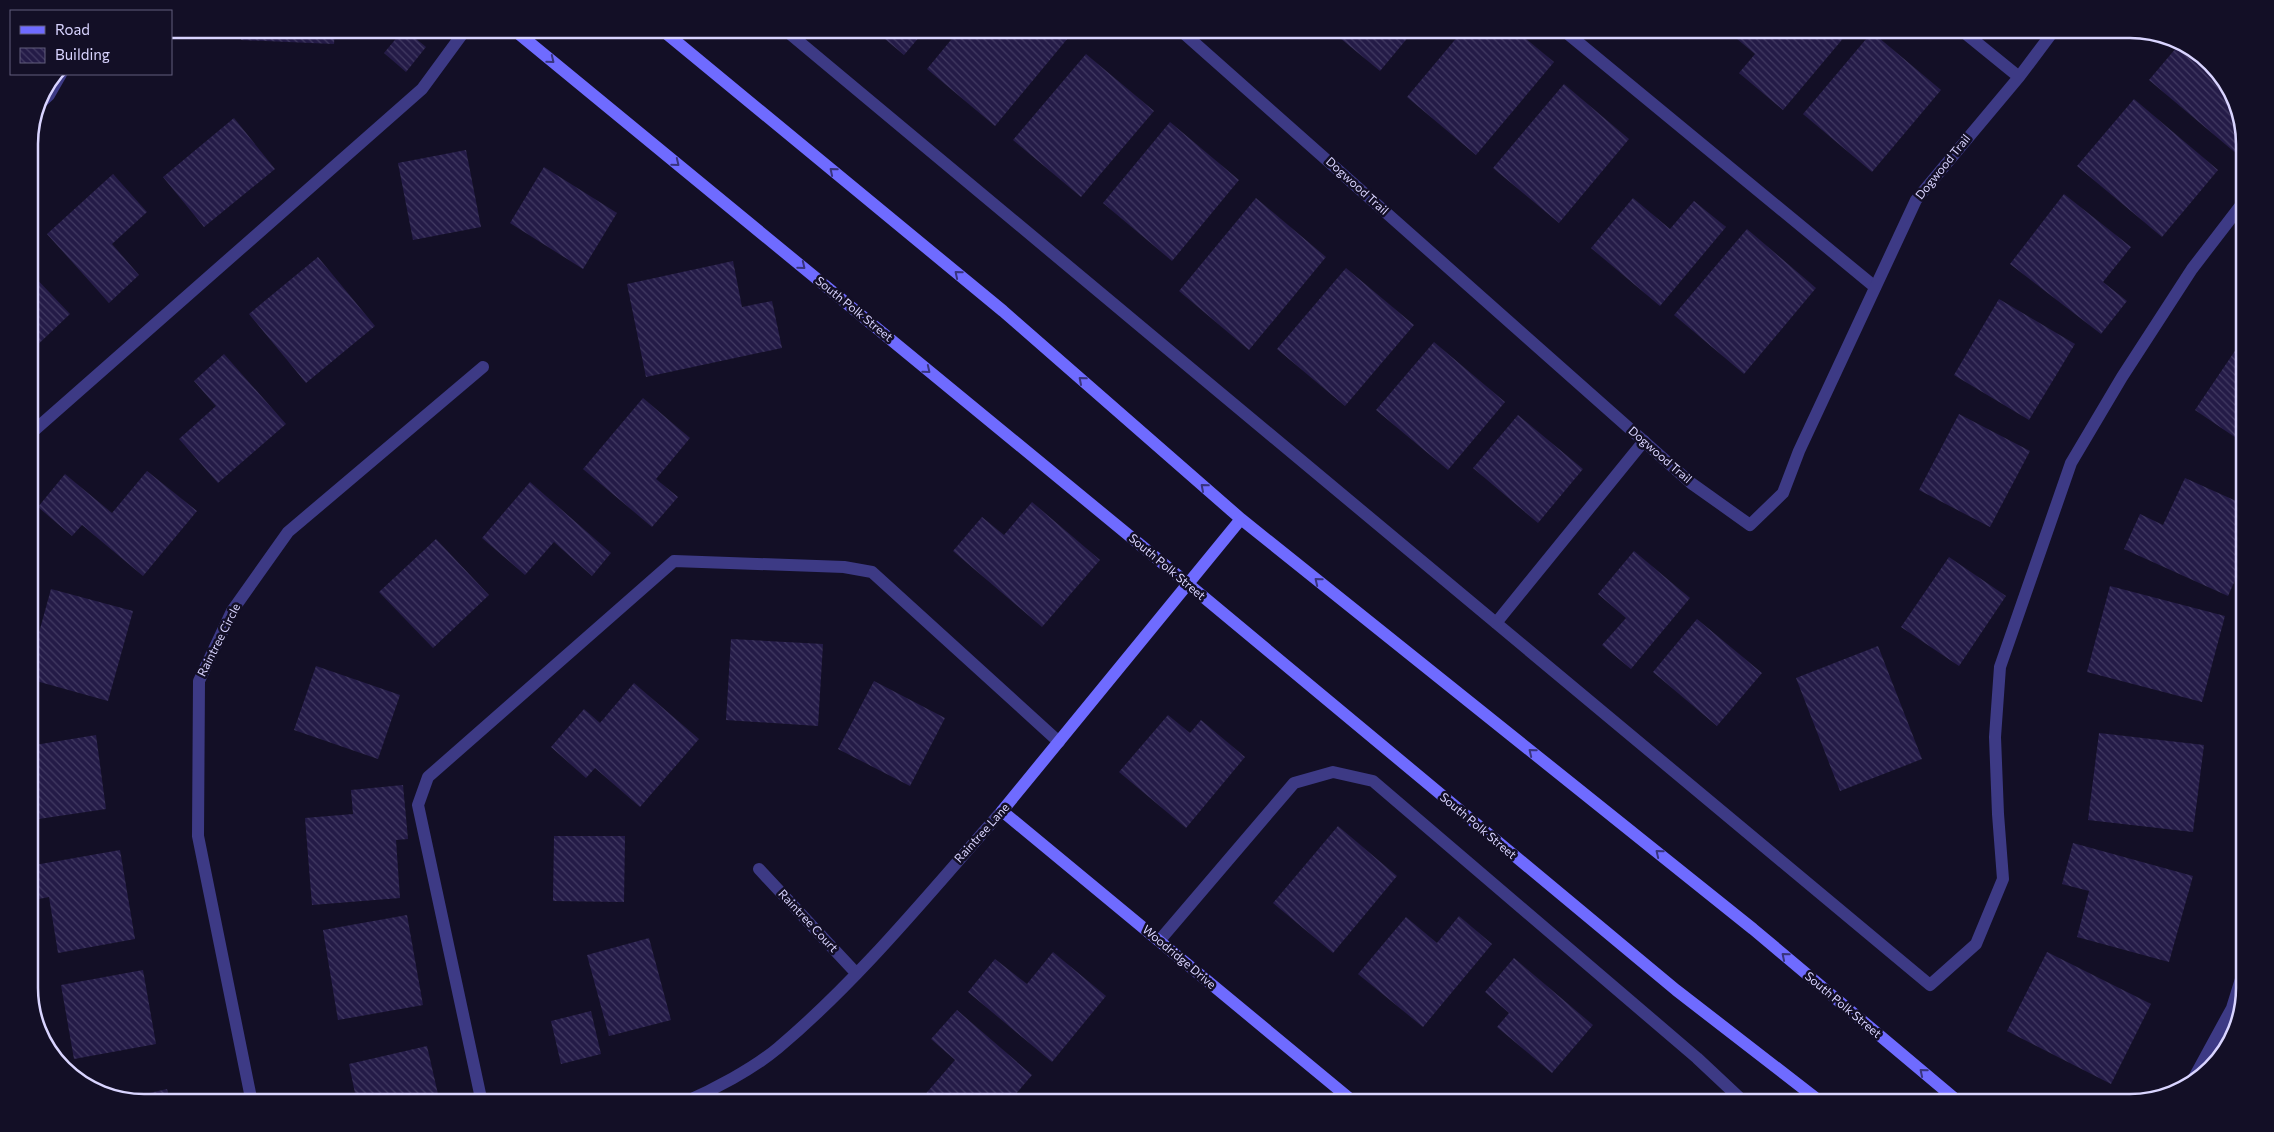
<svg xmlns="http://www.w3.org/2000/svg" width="2274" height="1132" viewBox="0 0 2274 1132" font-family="Commissioner,sans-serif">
	<defs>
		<pattern id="building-back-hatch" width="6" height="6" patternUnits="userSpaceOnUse" patternTransform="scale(1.25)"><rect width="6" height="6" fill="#241b47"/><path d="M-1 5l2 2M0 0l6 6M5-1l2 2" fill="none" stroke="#433b63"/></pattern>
	</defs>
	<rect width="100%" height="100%" fill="#130f26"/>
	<path fill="url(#building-back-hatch)" d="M 241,29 L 335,29 L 334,44 L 241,40 Z
		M 404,29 L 426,47 L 406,72 L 384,53 Z
		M 873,29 L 926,29 L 904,55 Z
		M 960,29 L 1057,29 L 1068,38 L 995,126 L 927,69 Z
		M 1329,29 L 1415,29 L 1380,71 Z
		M 1464,29 L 1514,29 L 1554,62 L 1476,155 L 1407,97 Z
		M 1682,29 L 1702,29 L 1694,39 Z
		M 1733,29 L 1851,29 L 1783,110 L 1739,73 L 1755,54 L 1730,33 Z
		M 1872,32 L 1941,90 L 1872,172 L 1803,114 Z
		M 2182,41 L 2226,79 L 2245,136 L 2245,147 L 2238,155 L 2149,80 Z
		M 1086,54 L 1154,111 L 1081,197 L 1013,140 Z
		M 1564,84 L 1629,139 L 1559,223 L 1493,168 Z
		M 2134,99 L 2218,170 L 2162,237 L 2077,166 Z
		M 234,118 L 275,169 L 204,227 L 163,177 Z
		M 1170,122 L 1239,180 L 1172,261 L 1103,203 Z
		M 466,150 L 481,227 L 413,240 L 398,163 Z
		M 544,167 L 617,213 L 583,269 L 510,223 Z
		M 113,174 L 147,212 L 112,244 L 139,275 L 109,303 L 47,234 Z
		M 2064,194 L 2131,247 L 2103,282 L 2127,301 L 2101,334 L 2010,264 Z
		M 1256,198 L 1326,257 L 1249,350 L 1179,291 Z
		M 1633,198 L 1670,229 L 1694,201 L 1726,227 L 1660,306 L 1591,248 Z
		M 1747,229 L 1816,288 L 1744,374 L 1674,315 Z
		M 318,257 L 375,326 L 306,383 L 249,314 Z
		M 733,261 L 742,307 L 772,301 L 782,348 L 646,377 L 627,284 Z
		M 1346,268 L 1414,325 L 1345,406 L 1277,349 Z
		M 29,271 L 70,314 L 29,353 Z
		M 1999,299 L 2075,344 L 2029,420 L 1954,375 Z
		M 2245,336 L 2245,444 L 2195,410 Z
		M 1434,342 L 1505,402 L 1448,470 L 1376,410 Z
		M 224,354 L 286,424 L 218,483 L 179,439 L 216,406 L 194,381 Z
		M 643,398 L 690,438 L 656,479 L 678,497 L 652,527 L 583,469 Z
		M 1959,414 L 2030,451 L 1990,527 L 1919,490 Z
		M 1518,415 L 1583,469 L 1538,523 L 1473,468 Z
		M 147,471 L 197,511 L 143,576 L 82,525 L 72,536 L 38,507 L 65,474 L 112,513 Z
		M 2185,478 L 2245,505 L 2245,558 L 2228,596 L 2124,549 L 2140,514 L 2163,525 Z
		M 530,482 L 611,553 L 592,576 L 554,542 L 525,575 L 482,538 Z
		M 1032,502 L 1100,560 L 1042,627 L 953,551 L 982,517 L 1004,535 Z
		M 436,539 L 489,595 L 433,648 L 379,592 Z
		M 1634,551 L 1690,598 L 1631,669 L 1602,645 L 1626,618 L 1598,594 Z
		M 1949,557 L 2006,596 L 1959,666 L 1901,627 Z
		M 2110,586 L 2225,616 L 2202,702 L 2087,672 Z
		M 51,589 L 133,611 L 108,701 L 29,679 L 29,669 Z
		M 1697,619 L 1762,673 L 1717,726 L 1653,672 Z
		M 731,639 L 823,644 L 818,726 L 726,720 Z
		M 1878,646 L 1922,759 L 1840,791 L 1796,678 Z
		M 316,666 L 400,695 L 378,759 L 294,730 Z
		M 874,681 L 945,718 L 910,786 L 838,749 Z
		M 634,683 L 699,739 L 640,807 L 595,768 L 586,778 L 551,747 L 584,709 L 600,723 Z
		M 1168,715 L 1190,733 L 1201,720 L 1245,757 L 1186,828 L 1119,772 Z
		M 2099,733 L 2204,745 L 2193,832 L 2088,820 Z
		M 96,735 L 106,809 L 32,820 L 29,797 L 29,746 Z
		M 403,785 L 408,839 L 396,840 L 400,898 L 312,905 L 305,818 L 353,814 L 351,790 Z
		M 1338,826 L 1397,876 L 1333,953 L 1273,903 Z
		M 554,836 L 625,836 L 624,902 L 553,901 Z
		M 2073,843 L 2193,876 L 2169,962 L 2077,937 L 2089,891 L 2062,884 Z
		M 120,850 L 135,939 L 58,953 L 49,897 L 29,901 L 29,866 Z
		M 407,915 L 423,1005 L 338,1020 L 323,930 Z
		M 1459,916 L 1492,944 L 1423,1027 L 1358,974 L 1406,917 L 1437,943 Z
		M 649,938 L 671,1020 L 609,1036 L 587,955 Z
		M 1053,952 L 1106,996 L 1052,1062 L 968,992 L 995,959 L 1027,984 Z
		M 2047,952 L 2151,1004 L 2111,1084 L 2007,1031 Z
		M 1514,958 L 1593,1025 L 1552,1073 L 1497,1027 L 1509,1013 L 1485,992 Z
		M 143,970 L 156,1044 L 74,1059 L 61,985 Z
		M 957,1010 L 1032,1075 L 1008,1103 L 928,1103 L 922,1098 L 955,1060 L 931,1039 Z
		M 591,1011 L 601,1054 L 561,1064 L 551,1021 Z
		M 427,1046 L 440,1103 L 357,1103 L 349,1064 Z
		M 167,1089 L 171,1103 L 143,1103 L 123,1099 Z
		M 853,1094 L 861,1103 L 841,1103 Z"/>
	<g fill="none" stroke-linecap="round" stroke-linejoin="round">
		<path stroke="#3d3a85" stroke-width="12" d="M 784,29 L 1930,985 L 1976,944 L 2003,879 L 1998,814 L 1995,737 L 2000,667 L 2071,463 L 2122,377 L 2192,269 L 2245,200
			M 1562,29 L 1875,287
			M 29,435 L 422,89 L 466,29
			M 1496,623 L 1644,441
			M 1159,941 L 1294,783 L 1333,772 L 1373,781 L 1697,1058 L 1745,1103
			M 482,1103 L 418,805 L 428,777 L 674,561 L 844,567 L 872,572 L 1059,742"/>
		<path stroke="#3d3a85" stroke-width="12" d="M 1179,29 L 1691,483 L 1750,525 L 1783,493 L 1799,451 L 1916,200 L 2019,77 L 2055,29
			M 1960,29 L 2019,77
			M 36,107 L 49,95 L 61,74
			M 759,869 L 856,973
			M 2190,1085 L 2232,1008 L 2245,966
			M 252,1103 L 198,836 L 199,681 L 232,611 L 288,532 L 483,367
			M 683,1103 C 713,1090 753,1069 778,1048 C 861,978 930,892 1002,811"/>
		<path stroke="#6f6bff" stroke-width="12" d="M 513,29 L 1188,584 L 1676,990 L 1822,1103
			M 661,29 L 1003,311 L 1241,519 L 1753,929 L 1960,1103
			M 1241,519 L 1002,811 L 1355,1103"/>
	</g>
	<defs><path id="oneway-chevron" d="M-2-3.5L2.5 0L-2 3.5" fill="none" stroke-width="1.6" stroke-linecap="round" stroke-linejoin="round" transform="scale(1.25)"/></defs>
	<g stroke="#38347d">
		<use href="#oneway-chevron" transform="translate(551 60) rotate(39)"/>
		<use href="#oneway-chevron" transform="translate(676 163) rotate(39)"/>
		<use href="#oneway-chevron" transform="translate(833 171) rotate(-140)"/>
		<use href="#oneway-chevron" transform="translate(802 266) rotate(39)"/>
		<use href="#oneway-chevron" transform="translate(958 274) rotate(-140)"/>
		<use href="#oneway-chevron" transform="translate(927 370) rotate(39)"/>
		<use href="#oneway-chevron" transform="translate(1082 380) rotate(-139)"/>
		<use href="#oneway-chevron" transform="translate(1204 487) rotate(-139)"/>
		<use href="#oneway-chevron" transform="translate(1318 581) rotate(-141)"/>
		<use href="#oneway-chevron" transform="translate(1532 752) rotate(-141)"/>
		<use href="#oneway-chevron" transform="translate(1659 853) rotate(-141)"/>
		<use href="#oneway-chevron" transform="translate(1785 956) rotate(-140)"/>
		<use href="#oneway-chevron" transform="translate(1923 1072) rotate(-140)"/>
	</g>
	<g text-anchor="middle" stroke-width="5" stroke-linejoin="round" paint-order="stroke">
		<g font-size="12" fill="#d9d4ff" stroke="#130f26">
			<text transform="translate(1943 167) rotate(-51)" y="4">Dogwood Trail</text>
			<text transform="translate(1357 186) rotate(42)" y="4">Dogwood Trail</text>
			<text transform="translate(854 309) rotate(39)" y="4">South Polk Street</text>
			<text transform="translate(1660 455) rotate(41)" y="4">Dogwood Trail</text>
			<text transform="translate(1167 567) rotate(40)" y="4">South Polk Street</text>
			<text transform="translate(219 640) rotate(-63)" y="4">Raintree Circle</text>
			<text transform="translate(1478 826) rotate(40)" y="4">South Polk Street</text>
			<text transform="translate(982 833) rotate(-48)" y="4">Raintree Lane</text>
			<text transform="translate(808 921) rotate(47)" y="4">Raintree Court</text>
			<text transform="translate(1179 957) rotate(40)" y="4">Woodridge Drive</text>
			<text transform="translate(1843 1005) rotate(40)" y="4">South Polk Street</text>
		</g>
	</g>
	<path d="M0 0H2274V1132H0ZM144 38H2130A106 106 0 0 1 2236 144V988A106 106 0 0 1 2130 1094H144A106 106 0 0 1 38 988V144A106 106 0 0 1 144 38Z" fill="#130f26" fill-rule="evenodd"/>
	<path fill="none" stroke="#d9d4ff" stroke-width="2.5" d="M144 38H2130A106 106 0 0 1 2236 144V988A106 106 0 0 1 2130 1094H144A106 106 0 0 1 38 988V144A106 106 0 0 1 144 38Z"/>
	<rect x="10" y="10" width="162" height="65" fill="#130f26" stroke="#625e7d"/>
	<rect x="20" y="26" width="25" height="8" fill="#6f6bff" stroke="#625e7d"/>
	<text x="55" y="35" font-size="15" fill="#d9d4ff">Road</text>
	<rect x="20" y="48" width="25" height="15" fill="url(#building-back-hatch)" stroke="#625e7d"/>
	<text x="55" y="60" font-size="15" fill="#d9d4ff">Building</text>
</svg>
